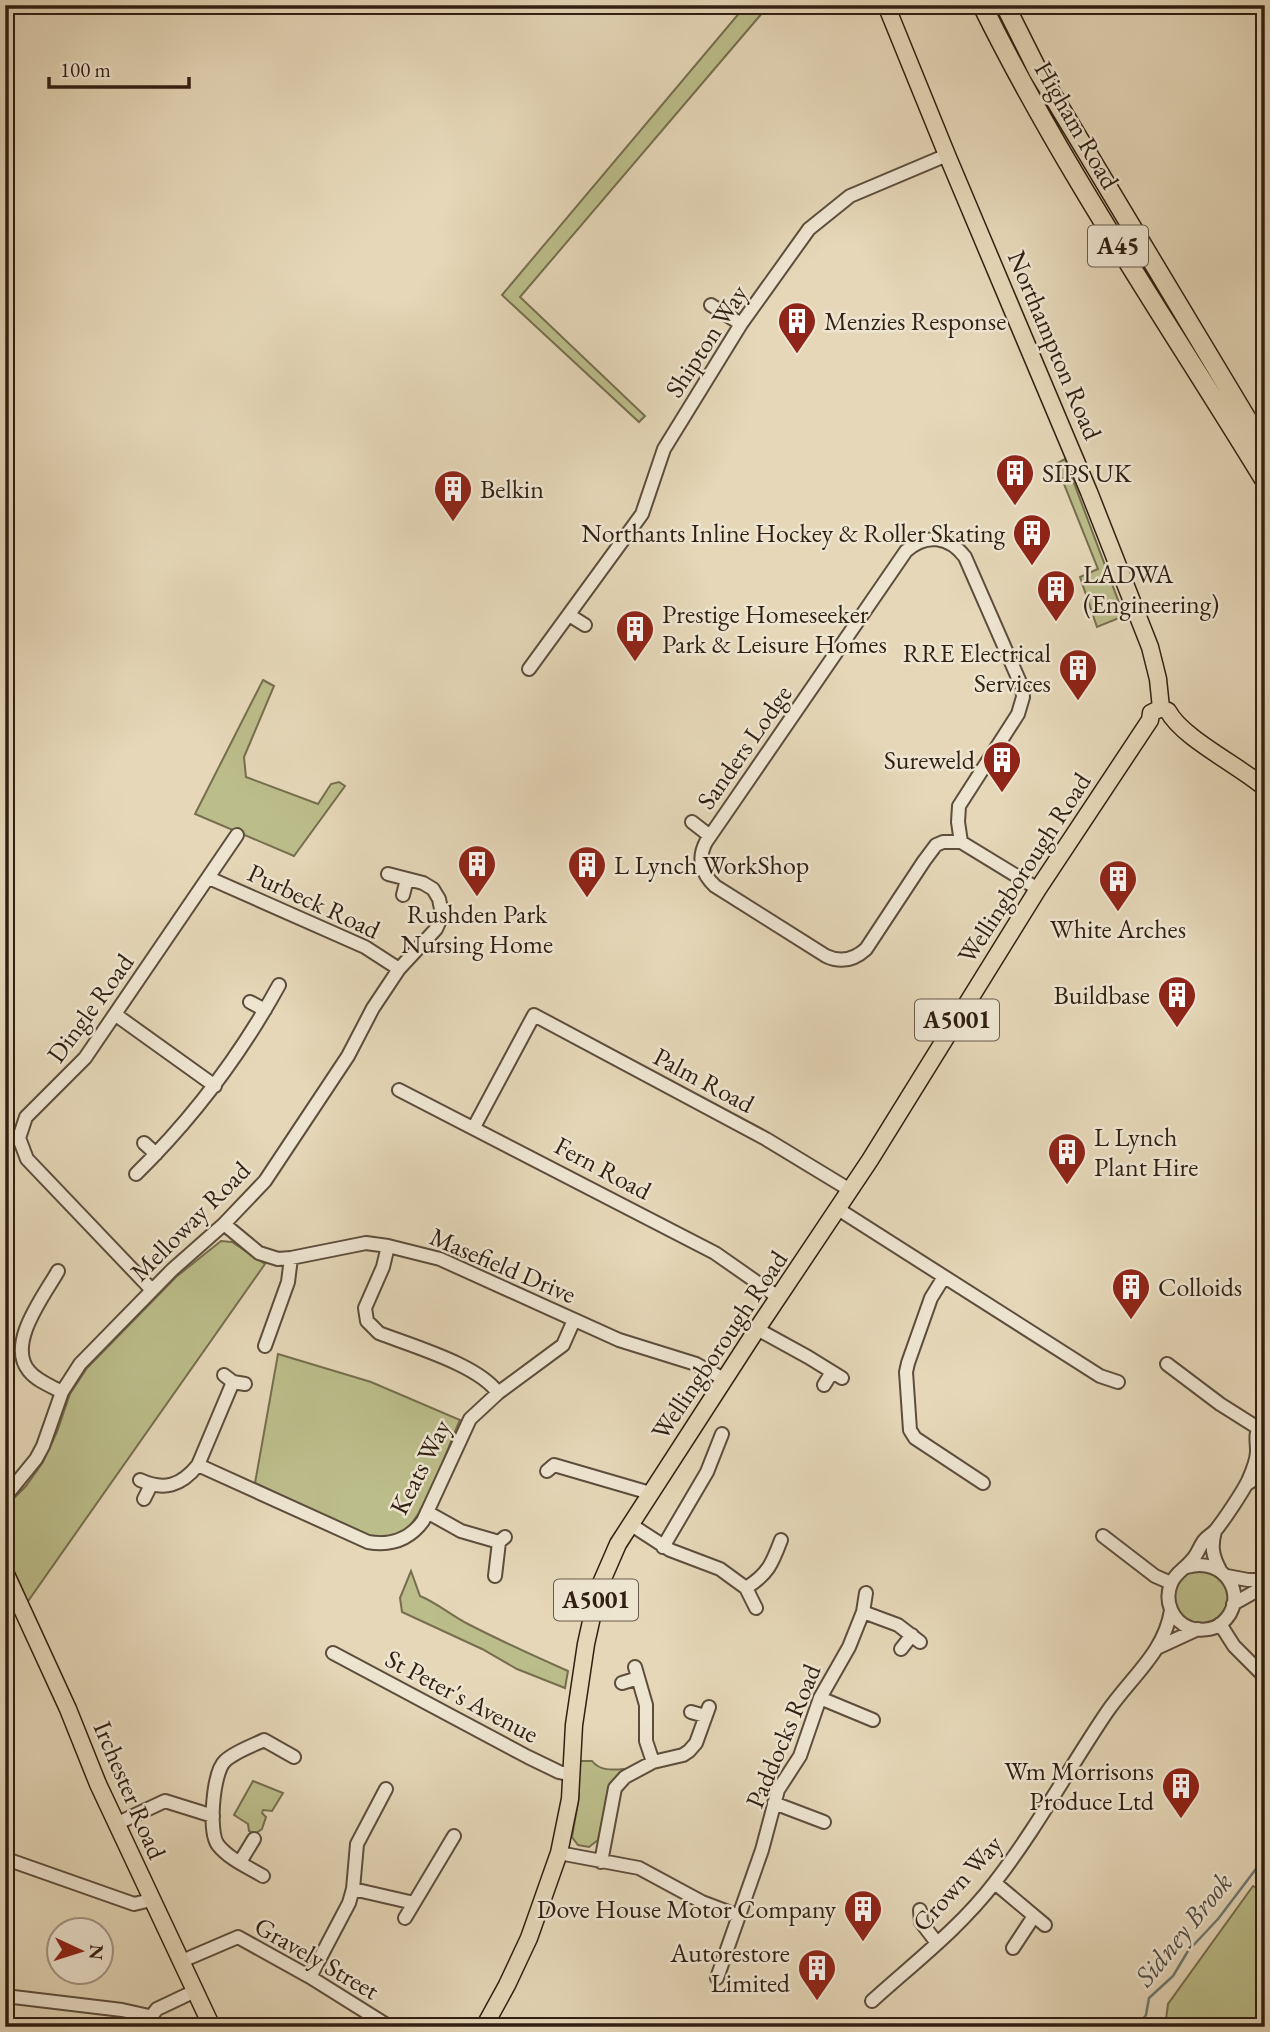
<svg xmlns="http://www.w3.org/2000/svg" width="1270" height="2032" viewBox="0 0 1270 2032" font-family="'EB Garamond',serif">
	<rect width="100%" height="100%" fill="#e5d7b8"/>
	<filter id="stains"><feTurbulence type="fractalNoise" baseFrequency=".00286" numOctaves="4"/><feColorMatrix values="0 0 0 0 .2 0 0 0 0 .09 0 0 0 0 .02 0 0 0 .5 -.17"/></filter>
	<radialGradient id="worn" r=".72"><stop offset=".6" stop-color="#630" stop-opacity="0"/><stop offset="1" stop-color="#630" stop-opacity=".3"/></radialGradient>
	<path fill="#bbbd8a" stroke="#766e4e" stroke-width="2" d="M 746,5 L 769,5 L 520,297 L 645,416 L 639,422 L 502,295 Z
		M 1065,459 L 1124,616 L 1097,627 L 1080,577 L 1098,569 L 1056,464 Z
		M 263,680 L 274,686 L 244,757 L 246,777 L 318,804 L 331,784 L 339,782 L 345,786 L 294,856 L 195,814 Z
		M 221,1241 L 232,1242 L 265,1264 L 26,1604 L 5,1562 L 5,1507 L 26,1486 L 43,1462 L 57,1432 L 70,1394 L 87,1368 L 176,1277 Z
		M 278,1354 L 371,1382 L 460,1420 C 448,1446 426,1514 405,1530 C 395,1538 381,1537 368,1536 L 255,1483 Z
		M1174 1596a27 27 0 1 1 54 0a27 27 0 1 1-54 0Z
		M 411,1571 L 420,1596 C 437,1603 451,1615 468,1624 C 501,1641 534,1656 568,1671 L 565,1688 L 517,1669 L 482,1649 L 402,1612 L 400,1598 Z
		M 579,1761 L 592,1761 C 600,1771 612,1770 624,1769 L 610,1786 L 598,1840 L 589,1847 L 578,1845 L 572,1837 L 579,1797 Z
		M 253,1781 L 283,1793 L 272,1811 L 263,1810 L 262,1813 L 266,1817 L 262,1829 L 255,1834 L 249,1831 L 248,1824 L 234,1815 Z
		M 1253,1886 L 1265,1893 L 1265,2027 L 1165,2027 L 1168,2004 Z"/>
	<g fill="none" stroke-linecap="round" stroke-linejoin="round">
		<path stroke="#6e7b75" stroke-width="2.5" d="M 1260,1865 L 1265,1875
			M 1137,2027 L 1146,2015 L 1149,1998 L 1173,1976 L 1188,1951 L 1218,1919 L 1265,1857"/>
		<defs>
			<path id="minor" d="M 711,305 L 741,324
				M 569,615 L 585,625
				M 529,669 L 642,514 L 664,449 L 741,324 L 809,229 L 850,196 L 947,155
				M 692,822 L 710,836
				M 961,842 L 958,822 L 959,806 L 1018,714 L 1023,697 L 1022,687 L 965,557 C 949,536 926,533 906,551 L 706,842 C 697,859 702,874 715,886 L 826,956 C 841,963 854,960 866,949 L 924,861 L 936,845 L 943,842 L 961,842 L 1038,889
				M 209,878 L 365,947 L 399,969
				M 403,895 L 407,879
				M 250,1002 L 265,1010
				M 116,1015 L 215,1086
				M 399,1090 L 715,1253 L 778,1297
				M 474,1127 L 534,1015 L 766,1139 L 850,1190
				M 144,1143 L 156,1154
				M 136,1174 C 194,1117 240,1056 279,985
				M 838,1209 L 1100,1376 L 1118,1382
				M 224,1224 L 259,1253 L 278,1259 L 291,1258 L 366,1243 L 388,1246 L 440,1259 L 619,1340 L 696,1364 L 724,1379
				M 388,1246 L 383,1267 L 365,1308 L 367,1321 L 379,1333 C 412,1346 479,1365 498,1393
				M 58,1271 C 44,1296 6,1344 29,1371 C 37,1381 51,1386 62,1392
				M 944,1277 L 931,1298 L 908,1363 L 906,1372 L 910,1430 L 915,1438 L 983,1483
				M 152,1290 L 27,1159 L 19,1138 L 26,1117 L 85,1058 L 237,835
				M 757,1329 L 808,1357 L 842,1378
				M 265,1346 L 288,1282 L 291,1258
				M 1167,1364 L 1220,1404 L 1258,1428
				M 224,1375 L 233,1382 L 245,1384
				M 824,1385 L 832,1372
				M 198,1465 L 368,1542 C 391,1546 409,1540 423,1521 L 470,1419 L 498,1393 L 563,1345 L 574,1320
				M 547,1471 L 554,1465 L 650,1493
				M 140,1480 C 164,1491 181,1486 198,1465 L 233,1382
				M 1247,1484 L 1265,1472
				M 5,1497 L 36,1459 L 43,1446 L 62,1392 L 80,1364 L 172,1270 L 224,1224 L 265,1181 L 348,1056 L 373,1008 L 399,969 L 436,929 L 440,920 L 441,909 L 439,899 L 433,889 L 423,883 L 388,874
				M 144,1499 L 151,1485
				M 427,1512 L 461,1531 L 499,1542 L 505,1537
				M 630,1524 L 670,1550 L 720,1569 L 746,1588
				M 1215,1531 C 1211,1546 1212,1555 1220,1570
				M 1103,1536 L 1155,1576 L 1171,1583
				M 663,1547 L 707,1472 L 722,1434
				M 1187,1567 C 1224,1555 1252,1598 1221,1624 C 1213,1630 1199,1631 1190,1628 C 1172,1621 1164,1601 1171,1584 C 1175,1573 1185,1569 1192,1560 C 1197,1555 1199,1548 1203,1542 C 1206,1537 1211,1535 1215,1531 C 1224,1520 1242,1493 1248,1481 C 1252,1472 1257,1461 1257,1451 C 1257,1438 1253,1431 1265,1422
				M 495,1576 L 499,1542
				M 1227,1576 L 1248,1580 L 1265,1580
				M 1233,1604 L 1265,1586
				M 756,1608 L 746,1588 C 768,1574 772,1564 781,1540
				M 863,1612 L 898,1625 L 920,1642
				M 1220,1624 L 1234,1646 L 1265,1677
				M 1159,1647 L 1198,1629
				M 901,1649 L 912,1635
				M 333,1653 L 528,1757 L 559,1772 L 572,1775
				M 635,1667 L 646,1705 L 646,1741 L 653,1762
				M 622,1683 L 638,1678
				M 820,1698 L 873,1720
				M 691,1712 L 705,1716
				M 774,1803 L 824,1822
				M 116,1824 L 165,1801 L 213,1816
				M 559,1853 L 639,1868 L 702,1902 L 739,1916
				M 5,1857 L 12,1861 L 134,1904 L 151,1900
				M 240,1862 L 254,1839
				M 601,1862 L 615,1788 L 625,1777 L 653,1762 L 683,1755 L 689,1751 L 696,1743 L 709,1707
				M 263,1876 C 248,1867 229,1859 218,1845 C 208,1832 213,1772 225,1761 C 234,1752 252,1746 264,1740 L 294,1757
				M 995,1883 L 1045,1925
				M 353,1889 L 414,1903 L 454,1836
				M 920,1910 L 921,1922 L 937,1943
				M 405,1918 L 414,1903
				M 1013,1948 L 1034,1916
				M 182,1961 L 238,1937 L 310,1977 L 390,2027
				M 310,1977 L 349,1903 L 353,1889 L 357,1844 L 386,1789
				M 717,1978 L 762,1850 L 778,1790 L 800,1756 L 820,1698 L 849,1647 L 863,1612 L 866,1593
				M 5,1996 L 122,2010 L 149,2016
				M 872,2001 C 914,1963 961,1927 995,1882 C 1037,1828 1069,1768 1107,1712 C 1130,1678 1165,1652 1171,1610
				M 143,2027 L 157,2009 L 195,1991"/>
			<path id="major" d="M 886,5 L 947,155 L 1089,492 L 1150,647 L 1158,679 L 1161,708
				M 1161,708 L 1168,711 C 1182,738 1240,766 1265,788
				M 5,1572 L 68,1709 L 98,1784 L 212,2027
				M 484,2027 L 507,1985 L 529,1938 L 559,1853 L 570,1799 L 574,1725 L 586,1644 L 598,1590 L 618,1544 L 757,1329 L 870,1160 L 1038,889 L 1150,720 L 1151,713 L 1161,708"/>
			<path id="highway" d="M 982,5 C 1064,171 1169,324 1265,481
				M 1005,5 L 1038,71 L 1265,449"/>
		</defs>
		<use href="#minor" stroke="#5d4d3c" stroke-width="16"/>
		<use href="#major" stroke="#301f12" stroke-width="19"/>
		<use href="#highway" stroke="#301f12" stroke-width="21"/>
		<use href="#minor" stroke="#eee5d1" stroke-width="12"/>
		<use href="#major" stroke="#e5d7b8" stroke-width="16"/>
		<use href="#highway" stroke="#e5d7b8" stroke-width="18"/>
	</g>
	<defs>
		<symbol id="building-pin" viewBox="-11 -11 22 30"><path d="M0 17L-7.5 6A9.5 9.5 0 1 1 7.5 6Z" fill="#8f2418" stroke="#eee5d1"/><path d="M-4-6H4V6H1V3H-1V6H-4ZM-2.5-4.3h1.7v1.8h-1.7ZM.8-4.3h1.7v1.8H.8ZM-2.5-1h1.7V.8h-1.7ZM.8-1h1.7V.8H.8Z" fill="#fff"/></symbol>
	</defs>
	<g fill-rule="evenodd">
		<use href="#building-pin" x="775" y="299" width="44" height="60"/>
		<use href="#building-pin" x="993" y="451" width="44" height="60"/>
		<use href="#building-pin" x="431" y="467" width="44" height="60"/>
		<use href="#building-pin" x="1010" y="511" width="44" height="60"/>
		<use href="#building-pin" x="1034" y="567" width="44" height="60"/>
		<use href="#building-pin" x="613" y="607" width="44" height="60"/>
		<use href="#building-pin" x="1056" y="646" width="44" height="60"/>
		<use href="#building-pin" x="980" y="738" width="44" height="60"/>
		<use href="#building-pin" x="455" y="842" width="44" height="60"/>
		<use href="#building-pin" x="565" y="843" width="44" height="60"/>
		<use href="#building-pin" x="1096" y="857" width="44" height="60"/>
		<use href="#building-pin" x="1155" y="973" width="44" height="60"/>
		<use href="#building-pin" x="1045" y="1130" width="44" height="60"/>
		<use href="#building-pin" x="1109" y="1265" width="44" height="60"/>
		<use href="#building-pin" x="1159" y="1764" width="44" height="60"/>
		<use href="#building-pin" x="841" y="1887" width="44" height="60"/>
		<use href="#building-pin" x="795" y="1946" width="44" height="60"/>
	</g>
	<g text-anchor="middle" stroke-width="5" stroke-linejoin="round" paint-order="stroke">
		<g fill="#eee5d1" stroke="#695a4b" stroke-width="2">
			<rect x="1088" y="225.5" width="60" height="41" rx="5"/>
			<rect x="915" y="999.5" width="84" height="41" rx="5"/>
			<rect x="554" y="1579.5" width="84" height="41" rx="5"/>
		</g>
		<g font-size="24" font-weight="bold" fill="#301f12">
			<text x="1118" y="254">A45</text>
			<text x="957" y="1028">A5001</text>
			<text x="596" y="1608">A5001</text>
		</g>
		<g font-size="26" fill="#301f12" stroke="#eee5d1">
			<text transform="translate(1077 125) rotate(60)" y="9">Higham Road</text>
			<text transform="translate(706 341) rotate(-57)" y="9">Shipton Way</text>
			<text transform="translate(1055 345) rotate(67)" y="9">Northampton Road</text>
			<text transform="translate(744 747) rotate(-55)" y="9">Sanders Lodge</text>
			<text transform="translate(1024 868) rotate(-57)" y="9">Wellingborough Road</text>
			<text transform="translate(314 901) rotate(25)" y="9">Purbeck Road</text>
			<text transform="translate(90 1008) rotate(-54)" y="9">Dingle Road</text>
			<text transform="translate(704 1080) rotate(28)" y="9">Palm Road</text>
			<text transform="translate(603 1168) rotate(28)" y="9">Fern Road</text>
			<text transform="translate(190 1221) rotate(-45)" y="9">Melloway Road</text>
			<text transform="translate(503 1265) rotate(23)" y="9">Masefield Drive</text>
			<text transform="translate(719 1345) rotate(-56)" y="9">Wellingborough Road</text>
			<text transform="translate(420 1467) rotate(-63)" y="9">Keats Way</text>
			<text transform="translate(462 1696) rotate(28)" y="9">St Peter's Avenue</text>
			<text transform="translate(783 1736) rotate(-67)" y="9">Paddocks Road</text>
			<text transform="translate(130 1790) rotate(67)" y="9">Irchester Road</text>
			<text transform="translate(957 1883) rotate(-48)" y="9">Crown Way</text>
			<text transform="translate(317 1958) rotate(30)" y="9">Gravely Street</text>
		</g>
		<g font-size="26" fill="#301f12" stroke="#eee5d1" text-anchor="start">
			<text x="824" y="330">Menzies Response</text>
			<text x="1042" y="482">SIPS UK</text>
			<text x="480" y="498">Belkin</text>
			<text x="1005" y="542" text-anchor="end">Northants Inline Hockey &amp; Roller Skating</text>
			<text x="1083" y="583">LADWA<tspan x="1083" dy="30">(Engineering)</tspan></text>
			<text x="662" y="623">Prestige Homeseeker<tspan x="662" dy="30">Park &amp; Leisure Homes</tspan></text>
			<text x="1051" y="662" text-anchor="end">RRE Electrical<tspan x="1051" dy="30">Services</tspan></text>
			<text x="975" y="769" text-anchor="end">Sureweld</text>
			<text x="614" y="874">L Lynch WorkShop</text>
			<text x="477" y="923" text-anchor="middle">Rushden Park<tspan x="477" dy="30">Nursing Home</tspan></text>
			<text x="1118" y="938" text-anchor="middle">White Arches</text>
			<text x="1150" y="1004" text-anchor="end">Buildbase</text>
			<text x="1094" y="1146">L Lynch<tspan x="1094" dy="30">Plant Hire</tspan></text>
			<text x="1158" y="1296">Colloids</text>
			<text x="1154" y="1780" text-anchor="end">Wm Morrisons<tspan x="1154" dy="30">Produce Ltd</tspan></text>
			<text x="836" y="1918" text-anchor="end">Dove House Motor Company</text>
			<text x="790" y="1962" text-anchor="end">Autorestore<tspan x="790" dy="30">Limited</tspan></text>
		</g>
		<g font-size="28" font-style="italic" fill="#4f4d44" stroke="#eee5d1">
			<text transform="translate(1183 1929) rotate(-51)" y="10">Sidney Brook</text>
		</g>
	</g>
	<rect width="1270" height="2032" fill="none" stroke="#e5d7b8" stroke-width="28"/>
	<rect x="7" y="7" width="1256" height="2018" fill="none" stroke="#301f12" stroke-width="3.5"/>
	<rect x="14" y="14" width="1242" height="2004" fill="none" stroke="#301f12" stroke-width="2"/>
	<g transform="translate(80 1951) rotate(94)"><circle r="33" fill="#eee5d1" stroke="#a29685" stroke-width="2"/>
	<path d="M0-5L12 26L0 18L-12 26Z" fill="#8f2418"/>
	<text y="-10" font-size="19" font-weight="bold" text-anchor="middle" fill="#301f12">N</text>
	</g>
	<path d="M49 77v10h140v-10" fill="none" stroke="#301f12" stroke-width="3.5"/>
	<text x="60" y="77" font-size="21" fill="#301f12" stroke="#eee5d1" stroke-width="5" paint-order="stroke">100 m</text>
	<rect width="100%" height="100%" filter="url(#stains)"/>
	<rect width="100%" height="100%" fill="url(#worn)"/>
</svg>
